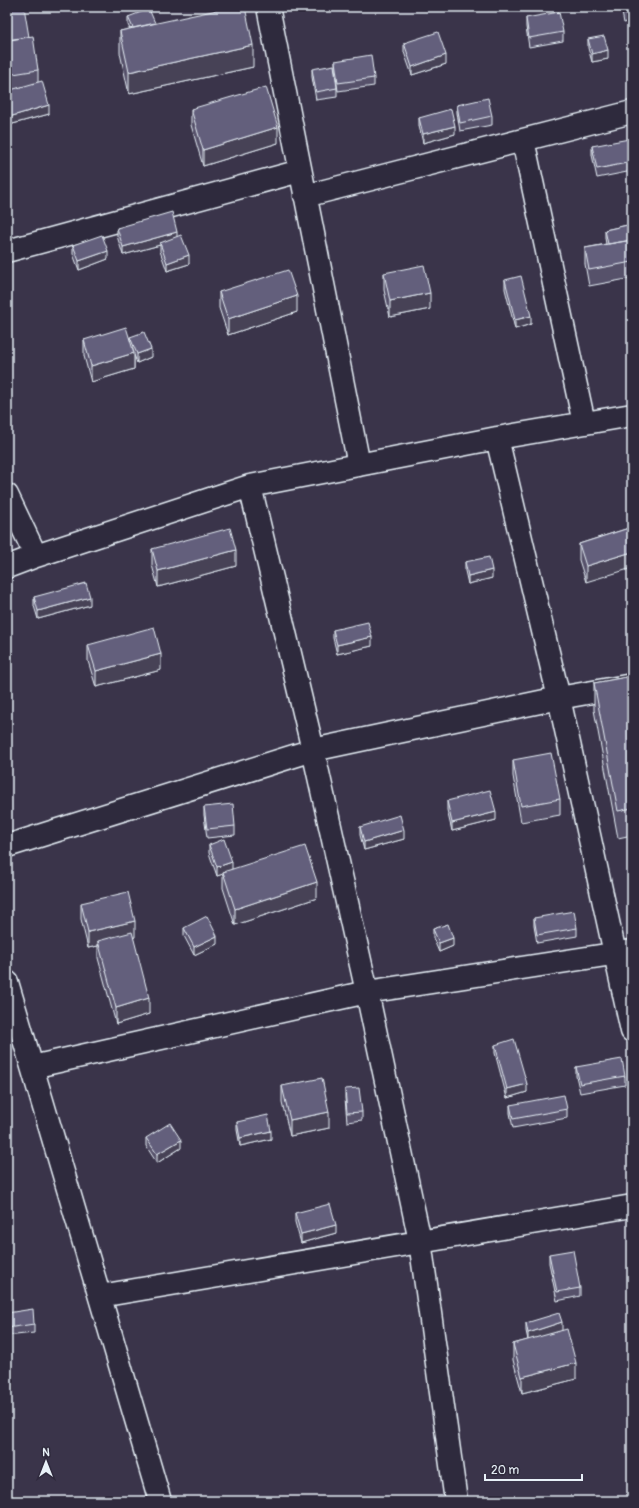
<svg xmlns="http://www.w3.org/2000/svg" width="639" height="1508" viewBox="0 0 639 1508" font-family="Pangolin,sans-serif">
	<rect width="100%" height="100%" fill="#3a344a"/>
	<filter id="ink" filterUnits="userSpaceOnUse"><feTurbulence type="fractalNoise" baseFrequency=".025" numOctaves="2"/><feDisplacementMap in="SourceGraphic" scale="8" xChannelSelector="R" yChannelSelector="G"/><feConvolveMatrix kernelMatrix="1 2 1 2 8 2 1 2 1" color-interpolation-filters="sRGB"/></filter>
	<g filter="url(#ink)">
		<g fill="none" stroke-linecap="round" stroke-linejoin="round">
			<defs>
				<path id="street" d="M 268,7 L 359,465
					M 523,140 L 584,423
					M 305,196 L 632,112
					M 7,251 L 300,171
					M 497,438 L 559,698 L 632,1031
					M 250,486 L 313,750 L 367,992 L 420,1241 L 456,1501
					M 7,495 L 36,556
					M 7,567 L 36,556 L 250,486 L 497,438 L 632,415
					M 7,846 L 313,750 L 559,698 L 632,685
					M 7,982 L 160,1501
					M 32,1067 L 367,992 L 632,951
					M 100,1296 L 632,1206"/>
			</defs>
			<use href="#street" stroke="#e8f1f8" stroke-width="25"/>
			<use href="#street" stroke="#2f2a3d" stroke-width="22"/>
		</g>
		<path fill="#56516b" stroke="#e8f1f8" d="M 7,7 L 29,37 L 38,70 L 38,82 L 49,114 L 9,125 L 7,118 L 7,91 L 11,90 L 7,91 L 7,40 L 8,40 L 7,33 Z
			M 621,7 L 632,7 L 632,21 L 624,23 Z
			M 128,17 L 155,23 L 253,67 L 129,94 L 120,53 L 120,31 L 130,29 L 128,25 Z
			M 526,18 L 563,32 L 563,41 L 529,47 L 526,27 Z
			M 588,39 L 608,59 L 592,62 L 588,48 Z
			M 404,43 L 446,64 L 412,75 L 404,52 Z
			M 335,61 L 374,78 L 374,86 L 338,91 L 335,69 Z
			M 312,69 L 337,88 L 337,97 L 316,100 L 312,77 Z
			M 457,105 L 492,116 L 492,125 L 460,131 L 457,113 Z
			M 191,109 L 278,143 L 203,166 L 191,125 Z
			M 419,118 L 455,134 L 423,143 L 419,126 Z
			M 592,146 L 632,154 L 632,171 L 597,178 L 592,155 Z
			M 632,224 L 632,278 L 589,286 L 585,264 L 585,248 L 606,244 L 605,238 L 605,230 Z
			M 117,228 L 177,237 L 189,264 L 167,271 L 160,251 L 160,245 L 123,255 L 117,236 Z
			M 73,245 L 108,259 L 79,270 L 73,254 Z
			M 384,273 L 430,309 L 390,317 L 384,290 Z
			M 505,280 L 531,324 L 515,329 L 505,289 Z
			M 219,292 L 297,312 L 228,335 L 219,308 Z
			M 130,337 L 151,357 L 137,363 L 134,355 L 134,369 L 91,382 L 84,356 L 84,340 L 130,339 Z
			M 632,527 L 586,582 L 579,560 L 579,544 Z
			M 152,549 L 236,566 L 158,587 L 152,565 Z
			M 465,562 L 492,578 L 468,584 L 465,571 Z
			M 34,597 L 90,605 L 38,619 L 34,606 Z
			M 333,630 L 372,646 L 337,654 L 333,638 Z
			M 88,645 L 161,670 L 96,687 L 88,661 Z
			M 632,676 L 632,835 L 618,838 L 594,710 L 594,683 Z
			M 513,760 L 560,799 L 560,815 L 521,822 L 513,776 Z
			M 447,801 L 496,820 L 452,831 L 447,810 Z
			M 204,807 L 235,826 L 235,835 L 207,838 L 204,815 Z
			M 360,827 L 404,839 L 364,850 L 360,835 Z
			M 209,845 L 232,869 L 317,898 L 235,925 L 223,888 L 223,874 L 217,876 L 209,853 Z
			M 81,903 L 135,937 L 133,937 L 149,1014 L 116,1024 L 98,958 L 98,946 L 88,948 L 81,919 Z
			M 534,918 L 577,928 L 577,936 L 537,943 L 534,926 Z
			M 184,928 L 217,944 L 194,955 L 184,936 Z
			M 433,929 L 453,946 L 439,952 L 433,938 Z
			M 495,1045 L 527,1092 L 507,1098 L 495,1053 Z
			M 576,1067 L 625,1076 L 625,1085 L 580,1093 L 576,1076 Z
			M 282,1086 L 329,1128 L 290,1136 L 282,1102 Z
			M 345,1089 L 362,1112 L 362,1120 L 347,1122 L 345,1098 Z
			M 510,1105 L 567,1109 L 567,1118 L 513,1128 L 510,1113 Z
			M 237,1122 L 271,1139 L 240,1146 L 237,1130 Z
			M 146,1138 L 181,1148 L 157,1163 L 146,1146 Z
			M 295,1213 L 336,1233 L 301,1243 L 295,1222 Z
			M 549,1254 L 580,1288 L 580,1296 L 557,1301 L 549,1263 Z
			M 7,1313 L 34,1324 L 34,1333 L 7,1336 Z
			M 526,1323 L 562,1330 L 576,1379 L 522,1393 L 513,1360 L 513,1344 L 528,1340 L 526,1331 Z
			M 7,1430 L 9,1445 L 9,1454 L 7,1454 Z"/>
		<path fill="#464257" stroke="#e8f1f8" d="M 253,45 L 253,67 L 129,94 L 129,72 Z
			M 608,50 L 608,59 L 592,62 L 592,54 Z
			M 446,55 L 446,64 L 412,75 L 412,67 Z
			M 49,105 L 49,114 L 9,125 L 9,117 Z
			M 455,126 L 455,134 L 423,143 L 423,134 Z
			M 278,127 L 278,143 L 203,166 L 203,150 Z
			M 177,232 L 177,240 L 160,243 L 160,245 L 123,255 L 123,247 Z
			M 108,251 L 108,259 L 79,270 L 79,261 Z
			M 189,255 L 189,264 L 167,271 L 167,263 Z
			M 430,293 L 430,309 L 390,317 L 390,301 Z
			M 297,296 L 297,312 L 228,335 L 228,319 Z
			M 531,316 L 531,324 L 515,329 L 515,320 Z
			M 151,349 L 151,357 L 137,363 L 137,354 Z
			M 134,353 L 134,369 L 91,382 L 91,366 Z
			M 236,550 L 236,566 L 158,587 L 158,571 Z
			M 632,552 L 632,568 L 586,582 L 586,566 Z
			M 492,570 L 492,578 L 468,584 L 468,576 Z
			M 90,597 L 90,605 L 38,619 L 38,611 Z
			M 372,637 L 372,646 L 337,654 L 337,645 Z
			M 161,654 L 161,670 L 96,687 L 96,671 Z
			M 496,812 L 496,820 L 452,831 L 452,823 Z
			M 404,830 L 404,839 L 364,850 L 364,842 Z
			M 232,862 L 232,870 L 223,872 L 223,874 L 217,876 L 217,867 Z
			M 317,882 L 317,898 L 235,925 L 235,909 Z
			M 135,921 L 135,937 L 99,946 L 98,941 L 98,946 L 88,948 L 88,932 Z
			M 217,936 L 217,944 L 194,955 L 194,947 Z
			M 453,938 L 453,946 L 439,952 L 439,943 Z
			M 149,998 L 149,1014 L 116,1024 L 116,1008 Z
			M 527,1084 L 527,1092 L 507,1098 L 507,1089 Z
			M 329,1112 L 329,1128 L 290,1136 L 290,1120 Z
			M 271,1131 L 271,1139 L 240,1146 L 240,1138 Z
			M 181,1140 L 181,1148 L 157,1163 L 157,1154 Z
			M 336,1225 L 336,1233 L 301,1243 L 301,1234 Z
			M 562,1322 L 562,1331 L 528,1341 L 528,1333 Z
			M 576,1363 L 576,1379 L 522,1393 L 522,1377 Z"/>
		<path fill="#645e7c" stroke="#e8f1f8" d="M 7,7 L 24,7 L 29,37 L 10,40 L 7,25 Z
			M 231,7 L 245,7 L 253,45 L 129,72 L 120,31 Z
			M 623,7 L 632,7 L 632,13 L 624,14 Z
			M 149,9 L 155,23 L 133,28 L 128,17 Z
			M 559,12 L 563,32 L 529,38 L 526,18 Z
			M 438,32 L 446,55 L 412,67 L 404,43 Z
			M 33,36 L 38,70 L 7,75 L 7,40 Z
			M 604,36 L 608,50 L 592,54 L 588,39 Z
			M 371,55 L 374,78 L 338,83 L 335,61 Z
			M 334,65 L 337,88 L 316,92 L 312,69 Z
			M 42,81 L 49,105 L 9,117 L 7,109 L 7,91 Z
			M 266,87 L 278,127 L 203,150 L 191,109 Z
			M 488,98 L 492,116 L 460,123 L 457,105 Z
			M 451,109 L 455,126 L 423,134 L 419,118 Z
			M 629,139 L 632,154 L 632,162 L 597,169 L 592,146 Z
			M 172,212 L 177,232 L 123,247 L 117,228 Z
			M 632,224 L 632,240 L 608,244 L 605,230 Z
			M 102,235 L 108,251 L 79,261 L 73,245 Z
			M 181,235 L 189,255 L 167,263 L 160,243 Z
			M 632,240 L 632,262 L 589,270 L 585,248 Z
			M 424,265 L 430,293 L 390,301 L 384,273 Z
			M 288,270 L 297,296 L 228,319 L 219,292 Z
			M 521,276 L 531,316 L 515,320 L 505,280 Z
			M 126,327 L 134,353 L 91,366 L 84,340 Z
			M 144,332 L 151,349 L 137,354 L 130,337 Z
			M 632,527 L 632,552 L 586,566 L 579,544 Z
			M 230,528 L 236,550 L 158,571 L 152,549 Z
			M 489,557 L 492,570 L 468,576 L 465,562 Z
			M 86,583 L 90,597 L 38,611 L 34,597 Z
			M 368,622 L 372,637 L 337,645 L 333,630 Z
			M 154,627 L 161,654 L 96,671 L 88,645 Z
			M 632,676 L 632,808 L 618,811 L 594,683 Z
			M 551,753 L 560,799 L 521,806 L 513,760 Z
			M 490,790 L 496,812 L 452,823 L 447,801 Z
			M 233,804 L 235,826 L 207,829 L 204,807 Z
			M 400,815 L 404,830 L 364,842 L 360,827 Z
			M 224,839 L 232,862 L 217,867 L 209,845 Z
			M 305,846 L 317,882 L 235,909 L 223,872 Z
			M 128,892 L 135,921 L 88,932 L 81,903 Z
			M 574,911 L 577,928 L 537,935 L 534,918 Z
			M 207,916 L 217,936 L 194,947 L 184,928 Z
			M 448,924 L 453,938 L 439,943 L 433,929 Z
			M 132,932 L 149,998 L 116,1008 L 98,941 Z
			M 514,1039 L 527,1084 L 507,1089 L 495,1045 Z
			M 622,1059 L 625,1076 L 580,1084 L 576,1067 Z
			M 322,1078 L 329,1112 L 290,1120 L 282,1086 Z
			M 359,1088 L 362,1112 L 347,1113 L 345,1089 Z
			M 564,1095 L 567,1109 L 513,1119 L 510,1105 Z
			M 268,1115 L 271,1131 L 240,1138 L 237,1122 Z
			M 170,1123 L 181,1140 L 157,1154 L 146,1138 Z
			M 330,1204 L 336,1225 L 301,1234 L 295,1213 Z
			M 573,1250 L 580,1288 L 557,1292 L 549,1254 Z
			M 33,1309 L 34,1324 L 7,1328 L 7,1313 Z
			M 559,1313 L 562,1322 L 528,1333 L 526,1323 Z
			M 567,1329 L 576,1363 L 522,1377 L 513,1344 Z
			M 7,1430 L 9,1445 L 7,1446 Z"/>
	</g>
	<rect width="639" height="1508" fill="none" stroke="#2f2a3d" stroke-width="24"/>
	<rect x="12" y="12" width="615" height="1484" fill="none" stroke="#e8f1f8" stroke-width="1.5" filter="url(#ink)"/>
	<g transform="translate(46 1462)" stroke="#2f2a3d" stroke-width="3" paint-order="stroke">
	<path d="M0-3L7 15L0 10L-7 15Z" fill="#e8f1f8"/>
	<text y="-6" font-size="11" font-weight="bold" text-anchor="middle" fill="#e8f1f8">N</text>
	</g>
	<path d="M485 1474v6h97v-6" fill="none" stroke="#e8f1f8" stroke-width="2"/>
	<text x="491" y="1474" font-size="12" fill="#e8f1f8" stroke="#2f2a3d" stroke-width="3" paint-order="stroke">20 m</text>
</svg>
